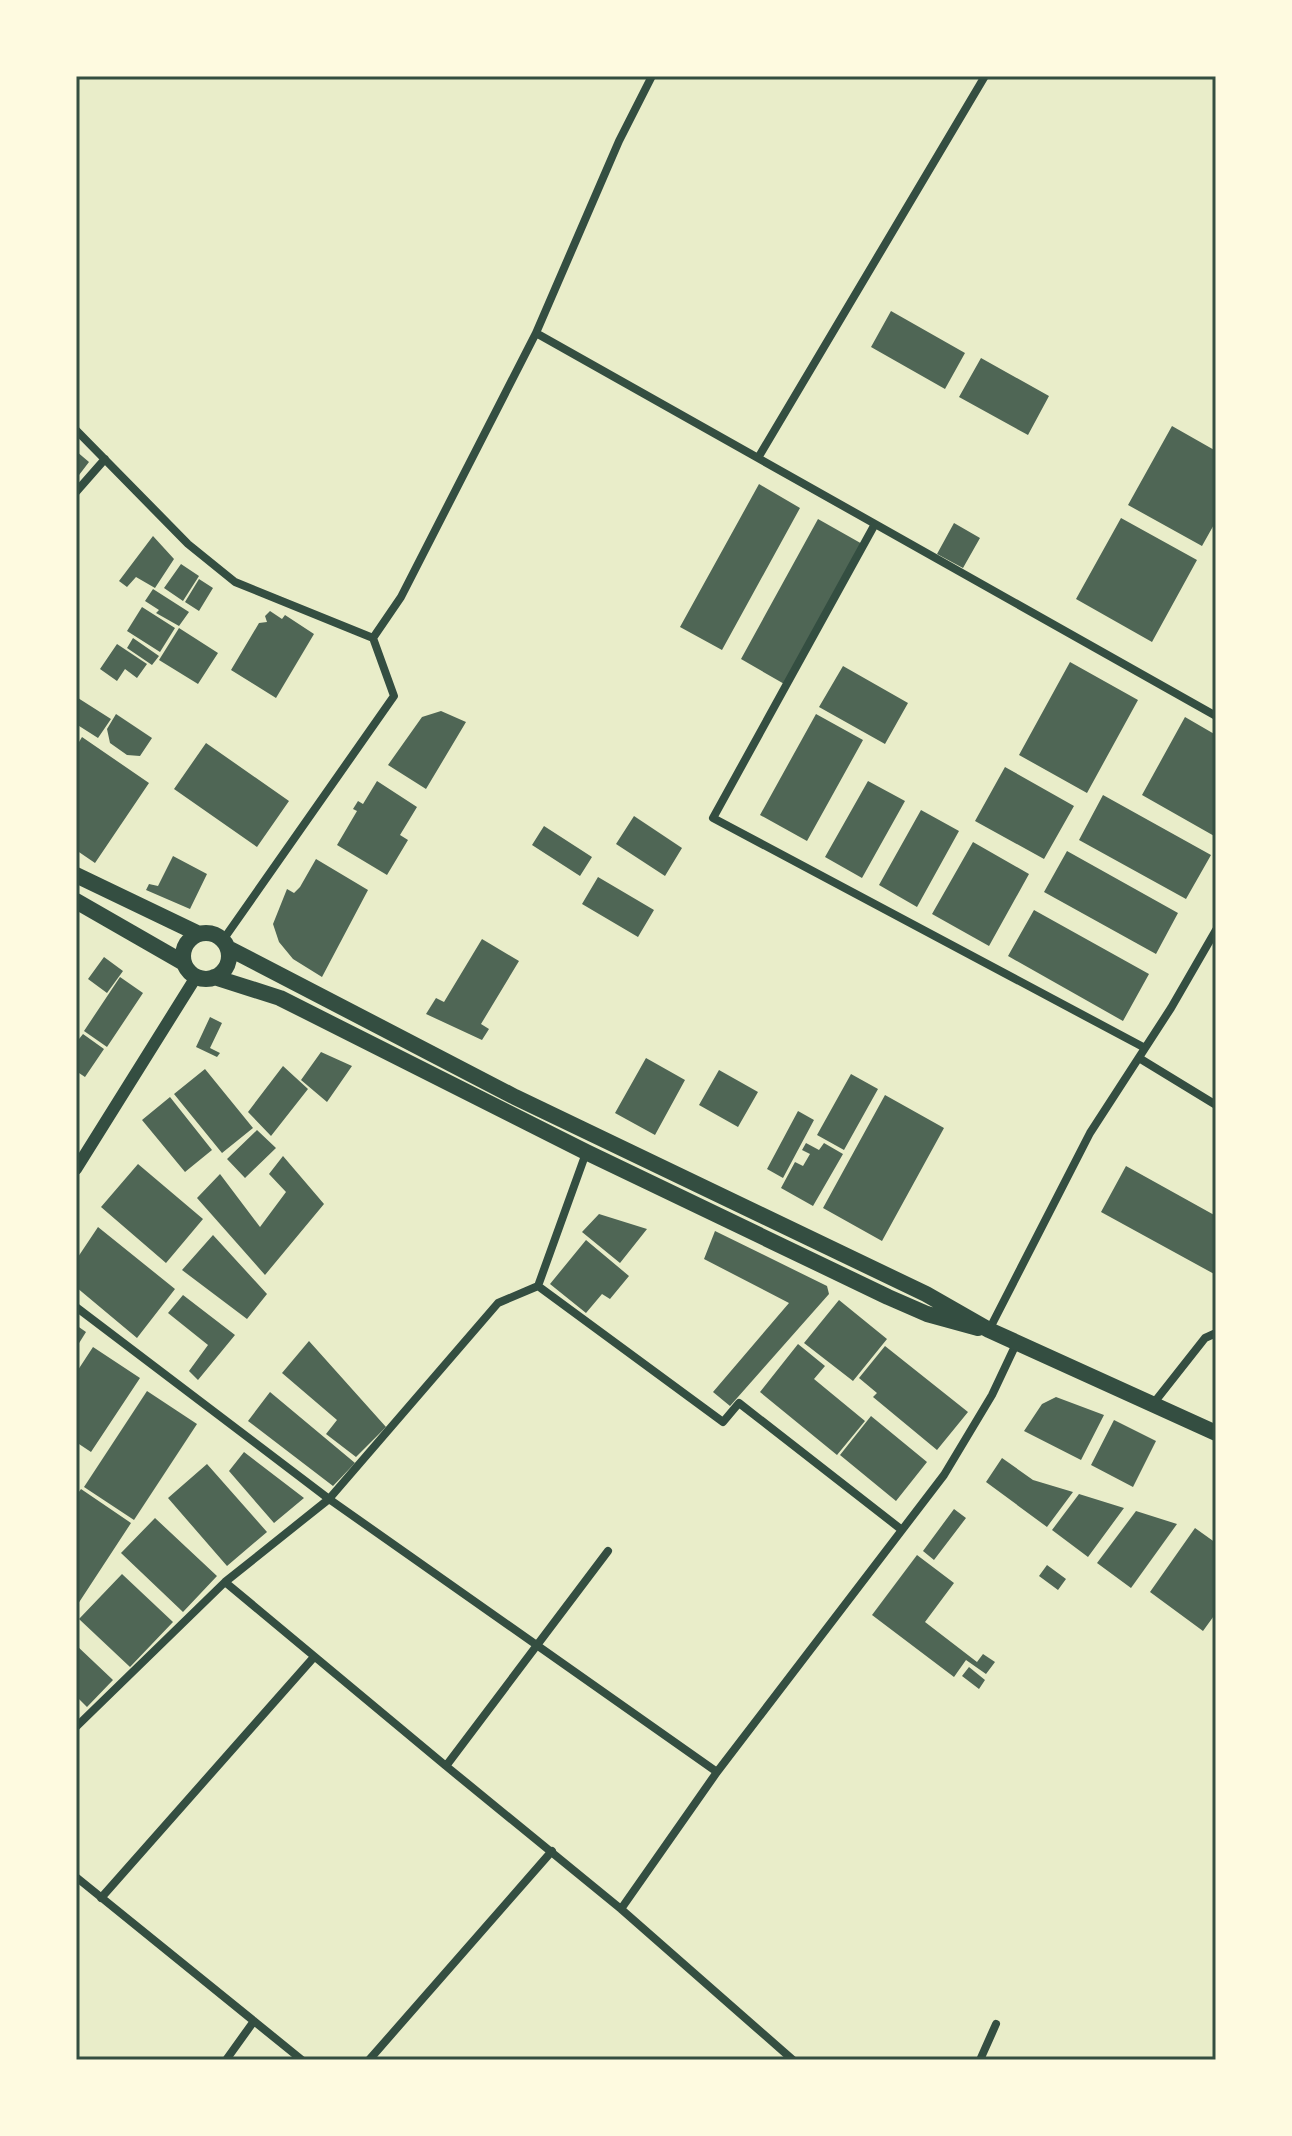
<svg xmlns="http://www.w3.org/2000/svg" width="1292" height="2136" viewBox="0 0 1292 2136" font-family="Overpass,sans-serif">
	<rect width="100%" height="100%" fill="#e9edc9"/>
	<path fill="#4f6655" d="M 891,311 L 965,353 L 945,389 L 871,347 Z
		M 981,358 L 1049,396 L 1028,435 L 959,397 Z
		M 1172,426 L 1216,451 L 1216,521 L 1202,546 L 1128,505 Z
		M 76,451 L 89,462 L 76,479 Z
		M 759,484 L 800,508 L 722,650 L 680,627 Z
		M 1121,518 L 1197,560 L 1152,642 L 1076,599 Z
		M 818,519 L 864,545 L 786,685 L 741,659 Z
		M 954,523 L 980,538 L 963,568 L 937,554 Z
		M 153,536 L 174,559 L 155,588 L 136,577 L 127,587 L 119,581 Z
		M 181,564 L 199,576 L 183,601 L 164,588 Z
		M 199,579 L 213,588 L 199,611 L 185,602 Z
		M 153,589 L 189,612 L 179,626 L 156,613 L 159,610 L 145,601 Z
		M 142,607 L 175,628 L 160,652 L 127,631 Z
		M 270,611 L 282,619 L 285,615 L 314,634 L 276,698 L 231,670 L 259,623 L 267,622 L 265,616 Z
		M 179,628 L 218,653 L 198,684 L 159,660 Z
		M 133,638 L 159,656 L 152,665 L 127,648 Z
		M 117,644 L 147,664 L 137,678 L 125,669 L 117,681 L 100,669 Z
		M 1070,662 L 1138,700 L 1087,793 L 1019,755 Z
		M 843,666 L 908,703 L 885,744 L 819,707 Z
		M 78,698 L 111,719 L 98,738 L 76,724 Z
		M 441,711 L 466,722 L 426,789 L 388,765 L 422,717 Z
		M 116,714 L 152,738 L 140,756 L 127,755 L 110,743 L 107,729 Z
		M 816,714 L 863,740 L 807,841 L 760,815 Z
		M 1185,717 L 1216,735 L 1216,837 L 1142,795 Z
		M 82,737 L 149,783 L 95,863 L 76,850 L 76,747 Z
		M 206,743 L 289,801 L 257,847 L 174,789 Z
		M 1005,767 L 1074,806 L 1044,859 L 975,821 Z
		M 377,781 L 417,807 L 400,835 L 408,840 L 387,875 L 337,845 L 357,811 L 353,809 L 358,801 L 363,804 Z
		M 868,781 L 905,801 L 862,878 L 825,857 Z
		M 1103,795 L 1211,855 L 1186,899 L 1079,840 Z
		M 921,810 L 959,831 L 917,907 L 879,885 Z
		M 634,816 L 682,848 L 665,876 L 616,844 Z
		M 544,826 L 592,857 L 580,876 L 532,845 Z
		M 973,842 L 1029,874 L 989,946 L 932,914 Z
		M 1067,851 L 1178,913 L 1156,954 L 1044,892 Z
		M 173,856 L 207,874 L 190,909 L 146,890 L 149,884 L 158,886 Z
		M 316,859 L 368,890 L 322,977 L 293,959 L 279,942 L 273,924 L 287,889 L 294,893 L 300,887 Z
		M 598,877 L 654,910 L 638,937 L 582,904 Z
		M 1034,910 L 1149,974 L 1123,1021 L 1008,956 Z
		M 482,939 L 519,961 L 481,1024 L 489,1029 L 482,1040 L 426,1014 L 436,998 L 444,1002 Z
		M 104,957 L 123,971 L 107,993 L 88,979 Z
		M 120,977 L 143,993 L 107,1047 L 84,1031 Z
		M 210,1017 L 222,1023 L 210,1048 L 220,1053 L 217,1057 L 196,1047 Z
		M 83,1034 L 104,1049 L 85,1077 L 76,1071 L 76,1037 L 79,1039 Z
		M 321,1052 L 352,1066 L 327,1102 L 301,1080 Z
		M 646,1058 L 685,1080 L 655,1135 L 615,1113 Z
		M 283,1066 L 308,1089 L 271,1136 L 248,1112 Z
		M 205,1069 L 253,1128 L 222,1153 L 174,1094 Z
		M 719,1070 L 758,1092 L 738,1127 L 699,1105 Z
		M 851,1074 L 878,1089 L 844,1150 L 817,1135 Z
		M 885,1095 L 944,1128 L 882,1241 L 823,1208 Z
		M 170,1097 L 212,1150 L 185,1172 L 142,1120 Z
		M 798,1111 L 814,1120 L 783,1178 L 767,1169 Z
		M 257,1130 L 276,1148 L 245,1178 L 227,1159 Z
		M 806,1143 L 819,1150 L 824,1143 L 843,1154 L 813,1206 L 781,1188 L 795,1162 L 803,1166 L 810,1154 L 802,1150 Z
		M 283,1156 L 324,1204 L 265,1275 L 197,1198 L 220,1174 L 260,1227 L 286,1192 L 269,1174 Z
		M 138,1164 L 203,1219 L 166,1263 L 101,1207 Z
		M 1126,1166 L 1216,1216 L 1216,1275 L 1101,1212 Z
		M 599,1214 L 647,1229 L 620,1263 L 582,1232 Z
		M 98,1227 L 175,1289 L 137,1338 L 76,1287 L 76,1260 Z
		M 715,1231 L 827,1286 L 829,1294 L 730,1406 L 713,1392 L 789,1303 L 704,1259 Z
		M 213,1235 L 267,1294 L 247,1319 L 182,1270 Z
		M 586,1240 L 629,1276 L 610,1299 L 602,1294 L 586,1313 L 550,1284 Z
		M 183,1295 L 235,1335 L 198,1380 L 189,1371 L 208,1345 L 168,1313 Z
		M 839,1300 L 887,1339 L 853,1381 L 804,1343 Z
		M 76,1325 L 86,1332 L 76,1348 Z
		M 309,1341 L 386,1427 L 356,1457 L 326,1434 L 337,1420 L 282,1373 Z
		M 798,1344 L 825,1366 L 814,1379 L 865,1421 L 837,1455 L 760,1392 Z
		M 885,1346 L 968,1412 L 937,1450 L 873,1397 L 877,1393 L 859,1378 Z
		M 93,1347 L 140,1378 L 91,1452 L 76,1442 L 76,1373 Z
		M 147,1391 L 197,1424 L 134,1520 L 84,1487 Z
		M 270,1392 L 355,1463 L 333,1486 L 248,1421 Z
		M 1056,1397 L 1104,1415 L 1081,1460 L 1024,1431 L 1042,1404 Z
		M 871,1416 L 927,1462 L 896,1501 L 840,1455 Z
		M 1114,1420 L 1156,1441 L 1133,1487 L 1091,1465 Z
		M 244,1452 L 304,1498 L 274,1523 L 229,1471 Z
		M 1002,1458 L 1033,1480 L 1073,1492 L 1047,1527 L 986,1482 Z
		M 207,1464 L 267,1532 L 227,1566 L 168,1498 Z
		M 81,1489 L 131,1523 L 76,1607 L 76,1496 Z
		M 1079,1494 L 1124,1508 L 1088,1557 L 1052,1530 Z
		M 954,1509 L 966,1518 L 934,1560 L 923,1551 Z
		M 1136,1511 L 1177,1524 L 1131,1588 L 1097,1563 Z
		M 155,1518 L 217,1576 L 183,1612 L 121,1553 Z
		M 1195,1528 L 1216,1543 L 1216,1613 L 1203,1631 L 1150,1592 Z
		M 917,1555 L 954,1583 L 925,1622 L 977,1662 L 983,1654 L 995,1662 L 986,1674 L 966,1660 L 954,1677 L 872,1615 Z
		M 1047,1565 L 1066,1579 L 1058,1590 L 1039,1576 Z
		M 122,1574 L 173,1622 L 130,1667 L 79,1619 Z
		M 76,1645 L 113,1680 L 87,1707 L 76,1696 Z
		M 969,1667 L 985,1680 L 979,1689 L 962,1676 Z"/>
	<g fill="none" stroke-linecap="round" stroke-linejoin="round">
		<path stroke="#344e41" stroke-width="8" d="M 536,333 L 1216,716
			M 76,430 L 188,544 L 235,582 L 373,638 L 401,597 L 536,333 L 619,141 L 652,76
			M 758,458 L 985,76
			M 76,492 L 105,459
			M 875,524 L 713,818 L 1145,1048
			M 223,940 L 394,696 L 373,638
			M 1139,1058 L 1216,1105
			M 586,1153 L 538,1286 L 723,1422 L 739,1403 L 902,1530
			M 76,1307 L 329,1499 L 717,1772
			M 989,1330 L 1090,1133 L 1171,1008 L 1216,930
			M 1153,1404 L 1205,1338 L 1216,1333
			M 608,1551 L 446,1766 L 621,1909 L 793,2060
			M 225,1582 L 446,1766
			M 76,1727 L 225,1582 L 329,1499 L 498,1303 L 538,1286
			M 76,1877 L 302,2060
			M 101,1898 L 314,1657
			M 621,1909 L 717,1772 L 944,1475 L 992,1395 L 1017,1342
			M 226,2060 L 254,2021
			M 369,2060 L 552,1851
			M 980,2060 L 996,2024"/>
		<path stroke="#344e41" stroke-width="12" d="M 76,1169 L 196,977"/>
		<path stroke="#344e41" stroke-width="16" d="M 76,875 L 199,934
			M 76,901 L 184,963
			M183 956a23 23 0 1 1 46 0a23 23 0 1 1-46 0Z
			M 228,948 L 515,1097 L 926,1294 L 989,1330 L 1216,1433
			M 214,977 L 280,998 L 586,1152 L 888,1297 L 927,1314 L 978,1328"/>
	</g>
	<rect width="1292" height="2136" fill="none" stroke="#fefae0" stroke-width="156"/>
	<rect x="78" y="78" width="1136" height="1980" fill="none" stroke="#344e41" stroke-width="3"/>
</svg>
